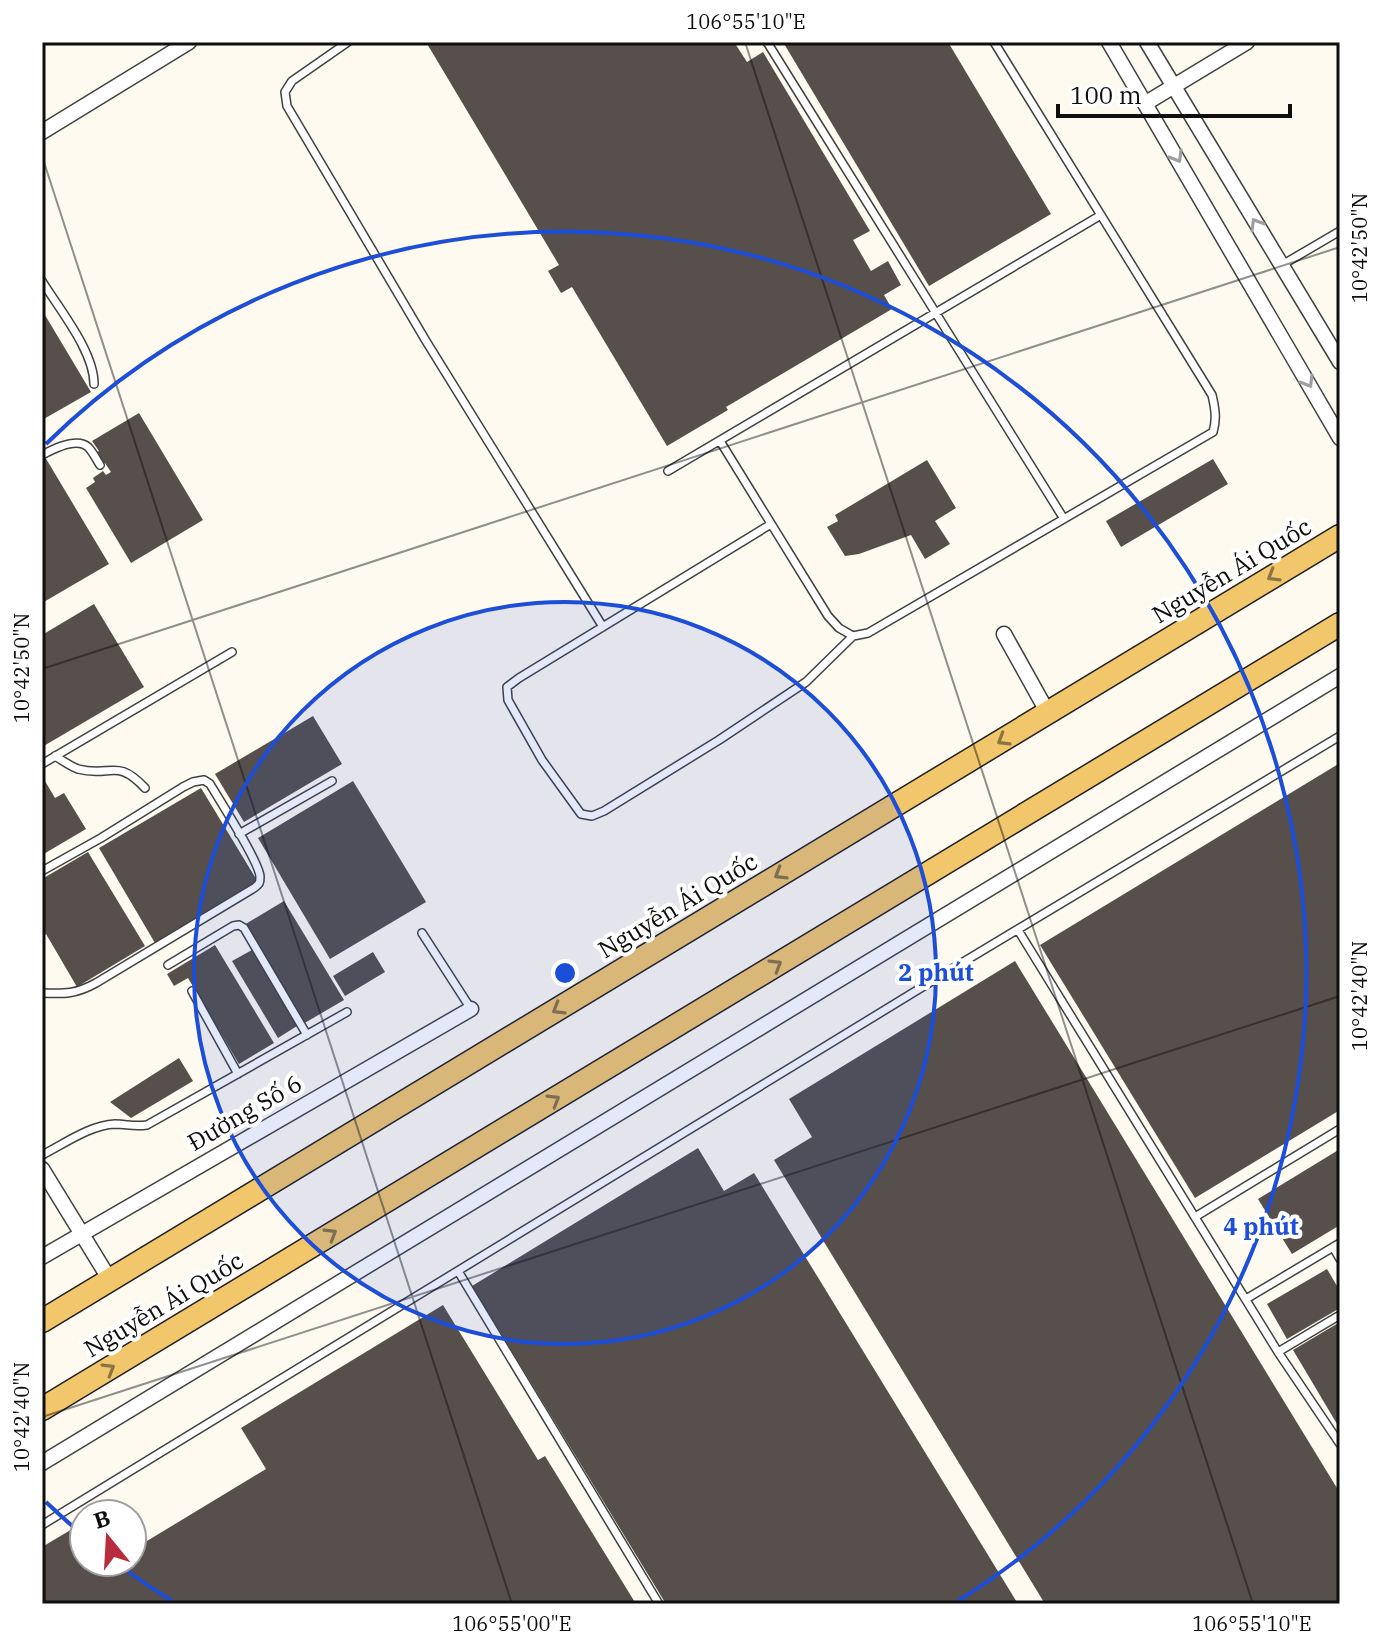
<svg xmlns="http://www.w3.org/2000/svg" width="1382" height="1646" viewBox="0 0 1382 1646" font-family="'IBM Plex Serif',serif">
	<rect width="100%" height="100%" fill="#fefaf0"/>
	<path fill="#564f4b" d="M 426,42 L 734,42 L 747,62 L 763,52 L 870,231 L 853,240 L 871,271 L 888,261 L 901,285 L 884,295 L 892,309 L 726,407 L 728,410 L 667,446 L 572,287 L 561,293 L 548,271 L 559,265 Z
		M 783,42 L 948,42 L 1051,214 L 929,286 Z
		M 42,310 L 91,392 L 42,420 Z
		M 139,413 L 203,520 L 131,563 L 86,488 L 95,482 L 93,478 L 103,471 L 106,475 L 111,472 L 105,463 L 102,465 L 95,453 L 99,451 L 92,441 Z
		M 42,452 L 109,564 L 42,603 Z
		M 1213,459 L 1228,484 L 1121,547 L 1106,521 Z
		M 927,460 L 956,508 L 935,521 L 950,544 L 925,559 L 911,535 L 859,554 L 845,556 L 827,527 L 838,521 L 835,515 Z
		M 94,604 L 144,687 L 42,747 L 42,635 Z
		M 313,716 L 342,764 L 244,822 L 215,774 Z
		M 1340,763 L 1340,1110 L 1195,1198 L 1040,945 Z
		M 42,776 L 55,798 L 64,793 L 86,829 L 42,855 Z
		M 353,781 L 426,902 L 330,959 L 258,838 Z
		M 201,788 L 258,882 L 155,943 L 99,848 Z
		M 88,852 L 145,946 L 77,987 L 46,934 L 42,937 L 42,879 Z
		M 284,901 L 344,1000 L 303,1024 L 244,925 Z
		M 215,945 L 274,1043 L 239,1064 L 188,978 L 174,986 L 167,974 Z
		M 252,950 L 297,1026 L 278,1038 L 232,961 Z
		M 373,952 L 385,972 L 345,996 L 333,976 Z
		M 1015,961 L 1340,1493 L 1340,1604 L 1045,1604 L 774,1160 L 812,1137 L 789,1099 Z
		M 179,1058 L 193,1081 L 131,1118 L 110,1102 Z
		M 698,1148 L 724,1191 L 754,1173 L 1018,1604 L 666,1604 L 472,1286 Z
		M 1340,1149 L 1340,1225 L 1292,1254 L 1258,1199 Z
		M 1327,1269 L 1340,1291 L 1340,1308 L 1287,1339 L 1267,1304 Z
		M 443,1305 L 538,1460 L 545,1456 L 636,1604 L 42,1604 L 42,1547 L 84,1522 L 84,1562 L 132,1562 L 132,1528 L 142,1544 L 266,1469 L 241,1428 Z
		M 1340,1322 L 1340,1429 L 1293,1350 Z
		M 116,1502 L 123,1514 L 97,1514 Z"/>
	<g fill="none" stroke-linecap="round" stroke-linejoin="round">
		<defs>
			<path id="service" d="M 348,42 L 292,81 L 285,92 L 287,106 L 426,341 L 603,627
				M 767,42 L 1064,519
				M 1282,265 L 1340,231
				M 42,281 C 59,309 94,351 94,384
				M 720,441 L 828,616 L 839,628 L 853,636 L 868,633 L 1213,432 C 1217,419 1215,408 1212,395 L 994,42
				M 42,455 C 53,449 77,437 88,447 C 93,452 96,459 100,465
				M 668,471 L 1101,215
				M 771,524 L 519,678 L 507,687 L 508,700 L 542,760 L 581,814 L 592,816 L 604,811 L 719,740 L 806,682 L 853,636
				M 55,756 C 62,760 70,766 78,769 C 111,778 116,757 145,788
				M 42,764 L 232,652
				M 239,834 L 332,781
				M 42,871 L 101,838 L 183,787 L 193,782 L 204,780 L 210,784 C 220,801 260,863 260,877 C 260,884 259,884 254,888 L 96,983 C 76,994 65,994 42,993
				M 1018,930 L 1278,1352 L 1340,1444
				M 422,933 L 471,1009
				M 168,965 L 233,926 L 239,925 L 244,928 L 307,1035
				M 192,991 L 238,1074
				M 42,1155 C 64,1144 90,1125 115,1124 C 127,1124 133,1127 147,1125 L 347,1012
				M 1195,1217 L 1340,1129
				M 1333,1247 L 1340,1259
				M 458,1271 L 659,1604
				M 1246,1299 L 1340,1243
				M 1278,1352 L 1340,1315
				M 42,1525 L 960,964 L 1340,736"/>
			<path id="minor" d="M 1109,42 L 1340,438
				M 1147,42 L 1340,362
				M 1146,103 L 1247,42
				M 42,132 L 189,42
				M 1004,634 L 1048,713
				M 42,1169 L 110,1280
				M 42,1257 L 471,1009
				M 42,1463 L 1340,676"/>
			<path id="primary" d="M 42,1321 L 1340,536
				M 42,1409 L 1340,624"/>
		</defs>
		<use href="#service" stroke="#414141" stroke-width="10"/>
		<use href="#minor" stroke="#414141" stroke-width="17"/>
		<use href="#primary" stroke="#1f1f1f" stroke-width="25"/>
		<use href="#service" stroke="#fff" stroke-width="7"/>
		<use href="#minor" stroke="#fff" stroke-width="14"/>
		<use href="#primary" stroke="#f2c76c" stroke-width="22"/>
	</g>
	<defs><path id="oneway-chevron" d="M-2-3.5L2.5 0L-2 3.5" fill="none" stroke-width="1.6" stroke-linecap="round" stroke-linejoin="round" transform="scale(2)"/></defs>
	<g stroke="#9f9f9f">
		<use href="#oneway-chevron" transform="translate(1177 157) rotate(60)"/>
		<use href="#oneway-chevron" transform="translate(1256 224) rotate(-121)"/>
		<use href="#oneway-chevron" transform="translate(1308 382) rotate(60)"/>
	</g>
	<g stroke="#8b7442">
		<use href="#oneway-chevron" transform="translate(1273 576) rotate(149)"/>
		<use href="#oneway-chevron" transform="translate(1003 740) rotate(149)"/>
		<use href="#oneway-chevron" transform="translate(780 874) rotate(149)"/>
		<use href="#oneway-chevron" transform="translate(776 965) rotate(-31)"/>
		<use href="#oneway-chevron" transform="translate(558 1009) rotate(149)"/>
		<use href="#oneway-chevron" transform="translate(554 1100) rotate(-31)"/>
		<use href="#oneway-chevron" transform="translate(331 1234) rotate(-31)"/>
		<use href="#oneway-chevron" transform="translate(109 1369) rotate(-31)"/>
	</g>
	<path fill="none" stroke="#0e0e0e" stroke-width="2" stroke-opacity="0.45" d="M 745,42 L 1253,1604M 42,156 L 512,1604M 42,669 L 1340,247M 42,1417 L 1340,996"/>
	<circle cx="565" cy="973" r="371" fill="#1d4ed8" fill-opacity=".12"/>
	<g fill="none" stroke="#1d4ed8" stroke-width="4">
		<circle cx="565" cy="973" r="371"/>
		<path d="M172 1601A741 741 0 0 1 119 1565M84 1536A741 741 0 0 1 46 1502M46 444A741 741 0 1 1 958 1601"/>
	</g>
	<g text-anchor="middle" stroke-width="8" stroke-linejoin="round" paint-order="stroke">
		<g font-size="24" fill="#0e0e0e" stroke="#fff">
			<text transform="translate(1232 571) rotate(-31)" y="8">Nguyễn Ái Quốc</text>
			<text transform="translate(678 906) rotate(-31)" y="8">Nguyễn Ái Quốc</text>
			<text transform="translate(245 1113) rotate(-30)" y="8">Đường Số 6</text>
			<text transform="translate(164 1305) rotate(-31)" y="8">Nguyễn Ái Quốc</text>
		</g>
	</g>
	<circle cx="565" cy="973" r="12" fill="#1d4ed8" stroke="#fff" stroke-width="4"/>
	<g font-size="24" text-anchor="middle" font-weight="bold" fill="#1d4ed8" stroke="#fff" stroke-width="8" stroke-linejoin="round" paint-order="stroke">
		<text x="936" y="981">2 phút</text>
		<text x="1261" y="1235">4 phút</text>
	</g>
	<rect width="1382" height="1646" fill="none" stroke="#ffffff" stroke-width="88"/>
	<g transform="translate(108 1538) rotate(342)"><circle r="38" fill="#ffffff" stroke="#9f9f9f" stroke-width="2"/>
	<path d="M0-6L14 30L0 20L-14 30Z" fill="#b82c3e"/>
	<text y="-12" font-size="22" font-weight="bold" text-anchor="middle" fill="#0e0e0e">B</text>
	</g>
	<path d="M1058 104v12h232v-12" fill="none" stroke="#0e0e0e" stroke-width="4"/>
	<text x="1070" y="104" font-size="24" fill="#0e0e0e" stroke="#ffffff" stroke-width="6" paint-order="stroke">100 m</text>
	<rect x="44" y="44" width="1294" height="1558" fill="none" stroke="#0e0e0e" stroke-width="3"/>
	<g font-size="20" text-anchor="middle" fill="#0e0e0e">
		<text x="746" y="29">106°55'10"E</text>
		<text transform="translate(1360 248) rotate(-90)" y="7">10°42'50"N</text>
		<text transform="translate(22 668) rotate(-90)" y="7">10°42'50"N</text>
		<text transform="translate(1360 996) rotate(-90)" y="7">10°42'40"N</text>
		<text transform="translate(22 1417) rotate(-90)" y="7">10°42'40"N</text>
		<text x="512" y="1631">106°55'00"E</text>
		<text x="1252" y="1631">106°55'10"E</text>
	</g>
</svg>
